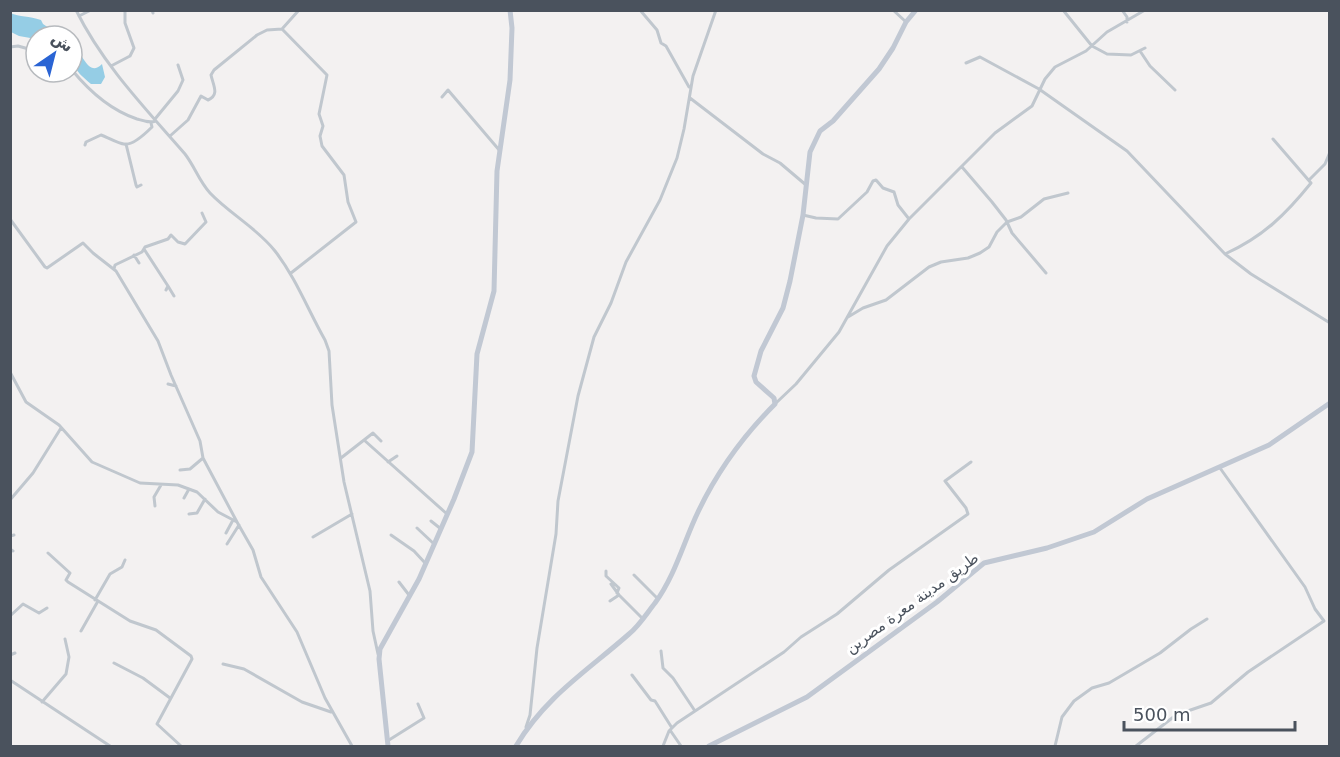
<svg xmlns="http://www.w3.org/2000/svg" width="1340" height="757" viewBox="0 0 1340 757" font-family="'DejaVu Sans','Noto Naskh Arabic',sans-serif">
	<rect width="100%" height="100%" fill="#f3f1f1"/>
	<path fill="#95cde5" d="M 10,13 C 20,17 29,16 41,20 L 43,24 L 61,36 L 36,36 L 36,39 L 19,36 L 11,32 Z
		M 72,47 C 74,49 77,51 80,54 C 86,62 91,75 102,64 L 105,77 L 101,84 L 91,84 C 76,71 72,68 72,47 Z"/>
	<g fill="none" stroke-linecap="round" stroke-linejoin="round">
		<path stroke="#c0c7ce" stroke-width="3" d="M 76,10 C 103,65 146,109 185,154 C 195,167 199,181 210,193 C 230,214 257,228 275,251 C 296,278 308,310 325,340 L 329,351 L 332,405 L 344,482 L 370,591 L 373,631 L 378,654
			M 152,10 L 153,13
			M 640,10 L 657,30 L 661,43 L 666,46 L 689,87 L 691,87
			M 893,10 L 905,21
			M 1063,10 L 1092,46 L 1107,54 L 1131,55 L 1145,48
			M 1122,10 L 1127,17 L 1127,22
			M 79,16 L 91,10
			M 282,29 L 327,75 L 319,114 L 323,126 L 320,136 L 322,146 L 344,175 L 348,202 L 356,222 L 291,273
			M 10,47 L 18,46 L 36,51
			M 1140,51 L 1150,66 L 1175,90
			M 966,63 L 980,57 L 1039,89 L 1127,151 L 1225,254 L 1251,274 L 1330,323
			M 111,66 L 130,56 L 134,48 L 125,23 L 125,10
			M 72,70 C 90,92 110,110 137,119 C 144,121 149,123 156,121
			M 442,97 L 448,90 L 500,151
			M 690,98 L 763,154 L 780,163 L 806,185
			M 155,119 L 178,91 L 183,80 L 178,65
			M 170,136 L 188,120 L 201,96 L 208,100 C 220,95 213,85 211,75 L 214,70 L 257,35 L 267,30 L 282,29 L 299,10
			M 126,144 L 136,185 L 137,187 L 141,185
			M 85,145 L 86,142 L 101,135 C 107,137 119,144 124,144 C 133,146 146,133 152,127 L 151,123
			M 962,167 L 992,202 L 1006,220 L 1012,233 L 1046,273
			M 1309,180 L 1325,164 L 1330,152
			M 803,215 L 816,218 L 838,219 L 867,192 L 873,181 L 876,180 L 883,188 L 894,192 L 898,205 L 909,219
			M 10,219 L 45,267 L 47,268 L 83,243 L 93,253 L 116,271 L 158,341 L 171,375 L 200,441 L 203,458 L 237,522
			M 144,249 L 168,286 L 166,290
			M 1225,254 C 1263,237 1286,214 1311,183 L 1273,139
			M 134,255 L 139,263
			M 114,269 L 115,265 L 142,252 L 145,247 L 168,239 L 171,235 L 178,242 L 185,244 L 206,222 L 202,213
			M 168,286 L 174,296
			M 848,317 L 863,308 L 886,300 L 929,267 L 941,262 L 968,258 L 980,253 L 989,247 L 997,232 L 1007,222 L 1021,217 L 1044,199 L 1068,193
			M 10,372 L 26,402 L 59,425 L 92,462 L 140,483 L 178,485 L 197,492 L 218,512 L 237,522 L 253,550 L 261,577 L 297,632 L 325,698 L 352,746
			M 168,384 L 176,386
			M 776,403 L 796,384 L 839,332 L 887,246 L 909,219 L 995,133 L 1032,106 L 1045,79 L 1055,67 L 1086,51 L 1107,32 L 1145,10
			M 364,440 L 447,514
			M 341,458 L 373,433 L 381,441
			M 388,462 L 397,456
			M 180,470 L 190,469 L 203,458
			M 184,498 L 189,489
			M 10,500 L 33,473 L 61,428
			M 155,506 L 154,497 L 161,485
			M 189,514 L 197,513 L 205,499
			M 431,521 L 441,529
			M 417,528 L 433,543
			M 226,533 L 233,520
			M 391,535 L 414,551 L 426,564
			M 10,536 L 14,535
			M 313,537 L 352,514
			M 227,544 L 239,525
			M 10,549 L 13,551
			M 48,553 L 70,573 L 66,580 L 68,582 L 130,621 L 156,630 L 191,656 L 192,659 L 157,724 L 181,746
			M 606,571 L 606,576 L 619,588 L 617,593
			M 634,575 L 658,599
			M 399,582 L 409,595
			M 611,584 L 619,595 L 642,618
			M 95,600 L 110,574 L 122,567 L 125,560
			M 610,601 L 619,595
			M 10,616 L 23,604 L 39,613 L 47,608
			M 81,631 L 98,601
			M 661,651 L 663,668 L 673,678 L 695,711
			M 10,655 L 15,653
			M 114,663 L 143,678 L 170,698
			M 223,664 L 244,669 L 302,702 L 331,712
			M 632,675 L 651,700 L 655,701 L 672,728
			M 10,680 L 110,746
			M 42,702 L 66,674 L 69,657 L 65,639
			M 526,727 L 530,715 L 537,648 L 556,534 L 558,501 L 578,396 L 594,337 L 611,303 L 626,262 L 660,200 L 677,158 L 684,129 L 693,76 L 716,10
			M 670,730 L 681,746
			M 389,740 L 424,718 L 418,704
			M 663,746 L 669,731 L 677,723 L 784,652 L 801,637 L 837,614 L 889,570 L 968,514 L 966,508 L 945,481 L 971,462
			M 1055,746 L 1062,717 L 1074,701 L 1092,688 L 1109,683 L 1160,653 L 1191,629 L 1207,619
			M 1136,746 L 1176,715 L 1211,703 L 1248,672 L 1324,621 L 1315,609 L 1305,587 L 1220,468"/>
		<path stroke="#c1c8d3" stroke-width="5" d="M 388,746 L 379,659 L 380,649 L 419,579 L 454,499 L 472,452 L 477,354 L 494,291 L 497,171 L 510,80 L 512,28 L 510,10
			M 516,746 C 545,697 587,671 629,634 C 639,626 647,613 655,603 C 675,576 684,541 698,512 C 717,472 744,435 775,404 L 774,398 L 756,382 L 754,376 L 761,351 L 783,308 L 790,281 L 803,215 L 810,152 L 820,131 L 833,121 L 879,69 L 893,48 L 906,22 L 916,10
			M 709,746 L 807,697 L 937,602 L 984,563 L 1047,548 L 1094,532 L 1147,499 L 1269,445 L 1330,403"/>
	</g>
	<g text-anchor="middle" stroke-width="6" stroke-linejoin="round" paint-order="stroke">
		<g font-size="15" fill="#4a525d" stroke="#fff">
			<text transform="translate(912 603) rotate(-36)" y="5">طريق مدينة معرة مصرين</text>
		</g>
	</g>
	<rect width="1340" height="757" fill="none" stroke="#4a525d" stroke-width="24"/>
	<g transform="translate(54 54) rotate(35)"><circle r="28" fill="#ffffff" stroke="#b7babe" stroke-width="1.5"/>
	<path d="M0-4.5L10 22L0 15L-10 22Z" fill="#2a64d4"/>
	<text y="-9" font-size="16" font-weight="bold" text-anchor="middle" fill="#4a525d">ش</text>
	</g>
	<path d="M1124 721v9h171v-9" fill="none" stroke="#4a525d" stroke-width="3"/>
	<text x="1133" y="721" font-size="18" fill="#4a525d" stroke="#ffffff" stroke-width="4.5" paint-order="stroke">500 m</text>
</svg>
